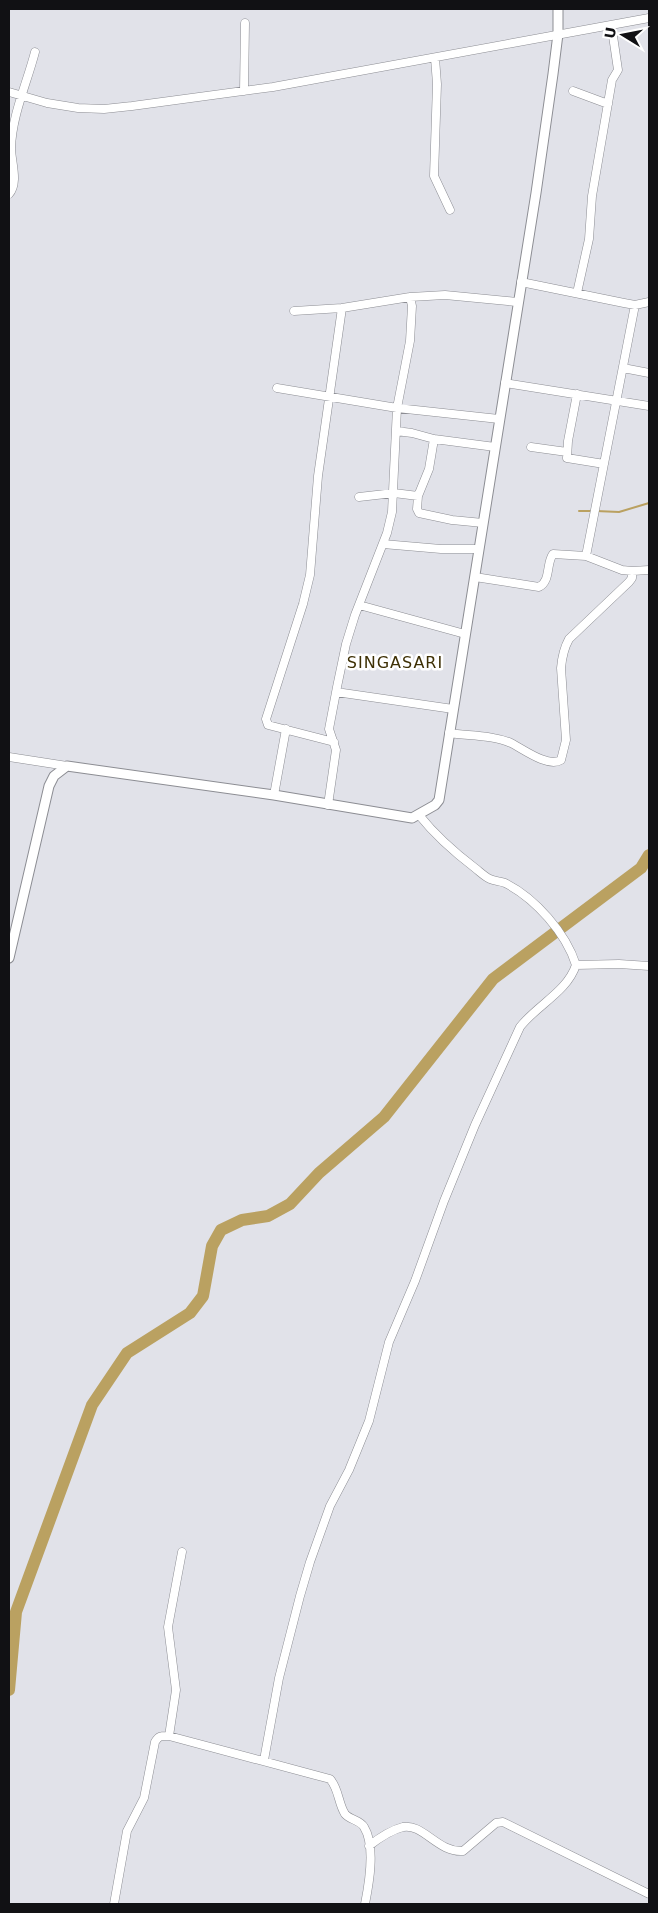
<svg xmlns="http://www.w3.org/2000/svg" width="658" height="1913" viewBox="0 0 658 1913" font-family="'DejaVu Sans',sans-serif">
	<rect width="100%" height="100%" fill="#e1e2e9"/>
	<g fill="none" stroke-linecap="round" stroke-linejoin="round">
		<path stroke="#baa161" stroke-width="2" d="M 579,511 L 591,511
			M 596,511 L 619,512 L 649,503
			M 9,1622 L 16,1612"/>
		<path stroke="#baa161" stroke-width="12" d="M 9,1690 L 16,1612 L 92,1405 L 127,1353 L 190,1313 L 203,1296 L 212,1246 L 221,1230 L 242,1220 L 268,1216 L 290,1204 L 319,1173 L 384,1117 L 493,979 L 641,868 L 649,855"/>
		<defs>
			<path id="minor" d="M 435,58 L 437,84 L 434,176 L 450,210
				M 244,91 L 245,23
				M 573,91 L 608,104
				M 9,92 L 47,103 L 78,108 L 104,109 L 132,106 L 273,87 L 649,18
				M 9,194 C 19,183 11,161 11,148 C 12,115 27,83 35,52
				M 521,282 L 624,303 L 635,305 L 649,302
				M 577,293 L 589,239 L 592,196 L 612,80 L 618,70 L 613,36
				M 294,311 L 342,308
				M 623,368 L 649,373
				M 505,383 L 649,406
				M 277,388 L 397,408 L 499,419
				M 577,394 L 568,441 L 567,458 L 604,464
				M 396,431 L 412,433 L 434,439 L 495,447
				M 531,447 L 567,452
				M 418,496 L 417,509 L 419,513 L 452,520 L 483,523
				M 359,497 L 394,493 L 418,496 L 429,469 L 434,439
				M 383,544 L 441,549 L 479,549
				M 586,556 L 622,570 L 632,571 L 649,570
				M 475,577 L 539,587 C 551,581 546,563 553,554 L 586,556 L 635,305
				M 359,605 L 465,634
				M 336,692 L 453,709
				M 449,733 C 470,736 492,735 511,743 C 523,749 548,768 561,760 L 566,740 L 561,668 C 562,657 564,648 569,639 L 629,582 L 632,578 L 632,571
				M 334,742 L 268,725 L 266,719 L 303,604 L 310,575 L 318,476 L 342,308 L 410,297 L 445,295 L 517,302
				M 9,757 L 67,766
				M 274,795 L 286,729
				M 328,805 L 336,750 L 329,729 L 337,687 L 346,644 L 355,615 L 387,533 L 392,512 L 397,408 L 410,341 L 412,306 L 410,297
				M 576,965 L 619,964 L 649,966
				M 169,1736 L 176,1690 L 168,1627 L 182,1552
				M 264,1760 L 279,1678 L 300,1596 L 310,1562 L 330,1506 L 349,1470 L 369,1421 L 389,1342 L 415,1281 L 444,1201 L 475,1125 L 520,1027 C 537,1005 567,992 576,965 C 566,933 535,898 505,883 C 500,881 494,881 490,879 C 485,877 479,871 475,868 C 454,852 435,835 419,815
				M 369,1846 C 379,1838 391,1830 403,1827 C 423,1823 438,1853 463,1851 L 496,1823 L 503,1822 L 649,1894
				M 114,1904 L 127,1831 L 144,1798 L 155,1742 C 159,1735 162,1736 169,1736 L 330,1779 C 339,1789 338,1803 345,1814 C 350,1820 360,1820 364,1827 C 376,1846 369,1884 365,1904"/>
			<path id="tertiary" d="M 9,958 L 49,786 L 54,776 L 67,766 L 274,795 L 412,818 L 435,805 L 439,800 L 536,193 L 553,74 L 558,34 L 558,9"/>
		</defs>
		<use href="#minor" stroke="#8c8d93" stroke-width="9"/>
		<use href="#tertiary" stroke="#8c8d93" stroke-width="11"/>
		<use href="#minor" stroke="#fff" stroke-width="8"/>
		<use href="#tertiary" stroke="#fff" stroke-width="9"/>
	</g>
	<g text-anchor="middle" stroke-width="5" stroke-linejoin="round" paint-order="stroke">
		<g font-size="16" letter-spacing="1" fill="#3e3005" stroke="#fff">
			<text x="395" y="668">SINGASARI</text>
		</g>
	</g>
	<rect width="658" height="1913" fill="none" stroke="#111114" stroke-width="20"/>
	<g transform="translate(623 35) rotate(280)" stroke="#ffffff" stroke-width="4" paint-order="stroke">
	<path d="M0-4L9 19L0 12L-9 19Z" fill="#111114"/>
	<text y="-8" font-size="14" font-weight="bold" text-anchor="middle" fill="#111114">U</text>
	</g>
</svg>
